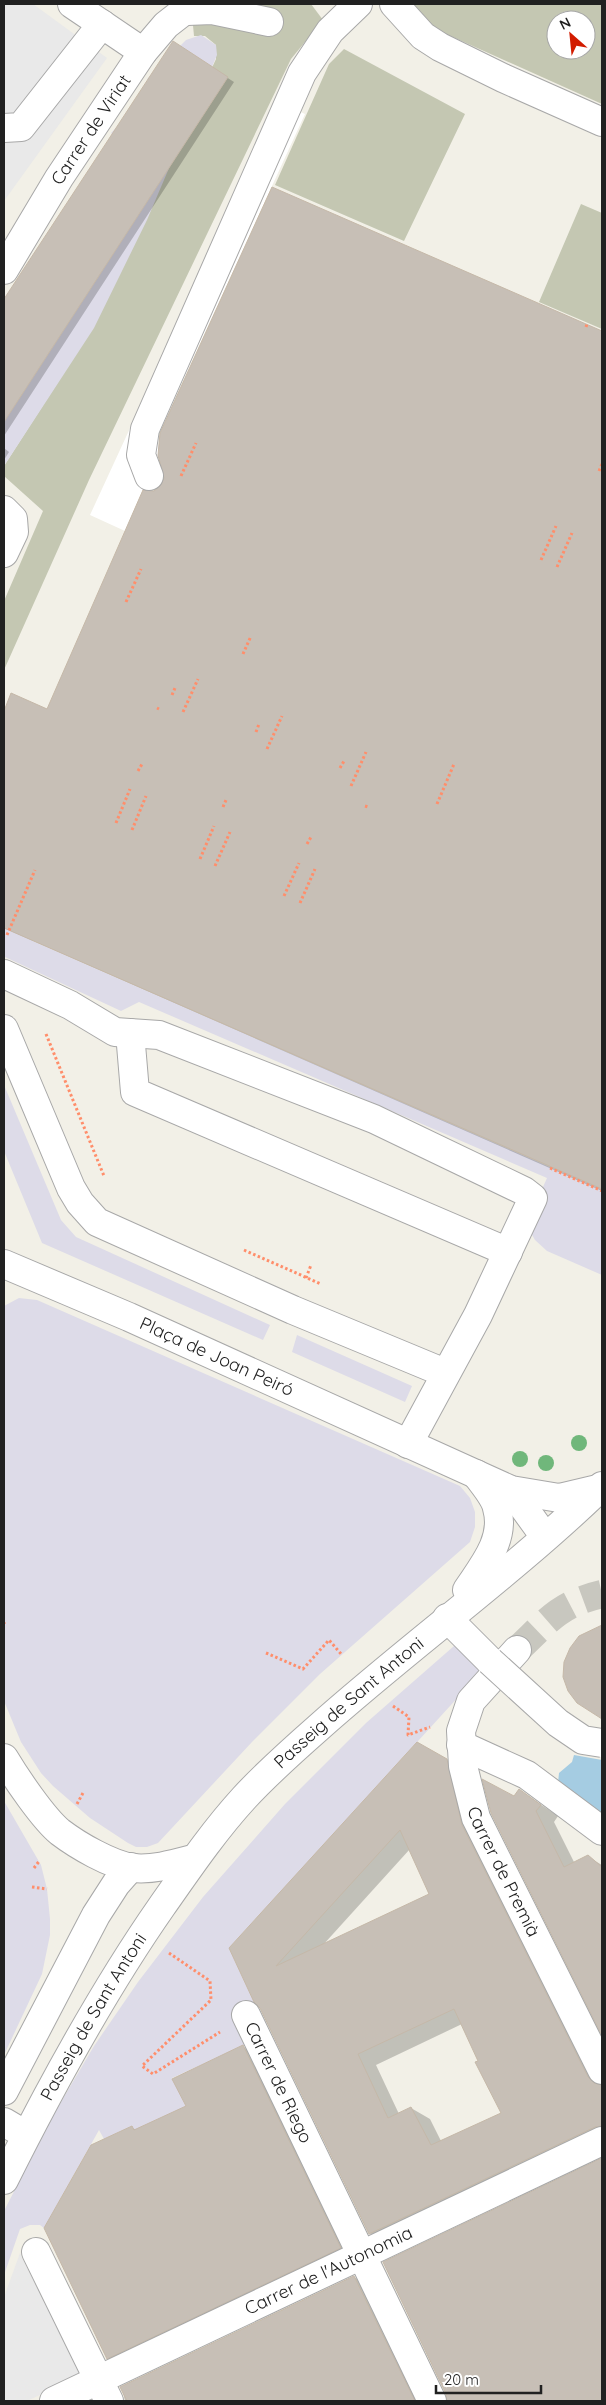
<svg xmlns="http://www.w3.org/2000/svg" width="606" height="2405" viewBox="0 0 606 2405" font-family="Quicksand,sans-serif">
	<rect width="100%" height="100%" fill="#f2f0e7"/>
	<path fill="#c4c7b2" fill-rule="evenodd" d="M 191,4 L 311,4 L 323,20 L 291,59 L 89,480 L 4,670 L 4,601 L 43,511 L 4,476 L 4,466 L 92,329 L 216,59 L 216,45 L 205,36 L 194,36 Z
		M 410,4 L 602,4 L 602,104 L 426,25 ZM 556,20 L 586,20 L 586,50 L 556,50 Z
		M 344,49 L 465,114 L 404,241 L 275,185 L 329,64 Z
		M 581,204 L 602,213 L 602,329 L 539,302 Z"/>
	<path fill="#e9e9e9" d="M 4,4 L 33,4 L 107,58 L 4,201 Z
		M 20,2253 L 81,2376 L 27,2401 L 4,2401 L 4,2297 Z"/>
	<path fill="#dddbe8" d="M 201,35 L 216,45 L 217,55 L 147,220 L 94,328 L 4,466 L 4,304 L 45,258 L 36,250 L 86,194 L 79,184 L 120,142 L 111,133 L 155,88 L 147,79 L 186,40 Z
		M 4,860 L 58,882 L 33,941 L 602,1190 L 602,1275 L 547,1251 L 535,1240 L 531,1233 L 530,1216 L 547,1178 L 139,1002 L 121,1011 L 5,957 Z
		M 4,1085 L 61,1220 L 76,1237 L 270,1325 L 263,1340 L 42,1243 L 4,1151 Z
		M 19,1298 L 37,1300 L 460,1486 L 470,1498 L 475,1512 L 475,1527 L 470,1542 L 320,1674 L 252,1742 L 158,1843 L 147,1847 L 136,1847 L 128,1843 L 90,1818 L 53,1786 L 41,1773 L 21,1742 L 4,1701 L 4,1306 Z
		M 297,1335 L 412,1386 L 405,1402 L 292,1352 Z
		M 454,1646 L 458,1647 L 482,1671 L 229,1948 L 269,2034 L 172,2078 L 186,2106 L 134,2131 L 132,2126 L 104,2139 L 99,2130 L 44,2228 L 40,2225 L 30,2225 L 20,2229 L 4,2275 L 4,2211 L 51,2119 L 94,2046 L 138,1982 L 203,1897 L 285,1804 L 366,1723 Z
		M 4,1801 L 41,1865 L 47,1889 L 50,1919 L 50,1935 L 42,1974 L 4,2055 Z"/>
	<path fill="#a5cce2" d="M 574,1755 L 602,1760 L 602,1820 L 558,1783 L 559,1773 L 572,1762 Z"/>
	<path fill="#fff" d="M 280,103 L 305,114 L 158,435 L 159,452 L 125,531 L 90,515 Z"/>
	<path fill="#0003" fill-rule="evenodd" d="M 173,43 L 234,82 L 4,436 L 4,303 Z
		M 272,189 L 602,332 L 602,1191 L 4,928 L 4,714 L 12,695 L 47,710 L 154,492 L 162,486 Z
		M 4,448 L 9,452 L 4,460 Z
		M 602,1629 L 602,1717 L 590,1710 L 593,1631 Z
		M 417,1744 L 465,1771 L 602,2081 L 602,2143 L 388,2244 L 370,2233 L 261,2008 L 230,1949 ZM 410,1849 L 431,1894 L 323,1945 ZM 462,2024 L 503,2114 L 441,2141 L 430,2119 L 411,2108 L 399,2114 L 376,2065 Z
		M 519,1790 L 558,1816 L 554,1822 L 575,1864 L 588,1857 L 602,1865 L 602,2033 L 492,1812 L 514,1798 Z
		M 243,2047 L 263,2058 L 359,2259 L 127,2369 L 108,2358 L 132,2128 L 137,2130 L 188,2107 Z
		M 602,2160 L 602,2401 L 449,2401 L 447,2394 L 384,2263 Z
		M 354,2277 L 373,2288 L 427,2401 L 125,2401 L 122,2388 Z"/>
	<path fill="#c7bfb6" stroke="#c5b8a8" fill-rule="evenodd" d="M 173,41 L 228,77 L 4,422 L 4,299 Z
		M 272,187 L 602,331 L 602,1189 L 4,928 L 4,711 L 11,693 L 47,709 L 143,490 L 154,491 L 161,485 L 164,478 L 158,455 L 160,433 Z
		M 602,1625 L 602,1719 L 577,1703 L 568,1691 L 563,1677 L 564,1662 L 570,1648 L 579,1636 Z
		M 417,1742 L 447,1759 L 462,1825 L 588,2077 L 594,2083 L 602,2085 L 602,2126 L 595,2127 L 369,2234 L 260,2008 L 254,2002 L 229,1948 ZM 400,1830 L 429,1894 L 276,1966 ZM 454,2009 L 478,2061 L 475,2062 L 501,2113 L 431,2145 L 411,2107 L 388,2118 L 358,2054 Z
		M 482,1779 L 514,1796 L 519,1789 L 541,1805 L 536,1811 L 564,1867 L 588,1855 L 602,1867 L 602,2036 L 491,1813 Z
		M 243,2045 L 341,2248 L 107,2359 L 44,2228 L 91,2145 L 132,2126 L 134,2130 L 186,2106 L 172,2079 Z
		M 602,2158 L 602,2401 L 447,2401 L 446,2394 L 383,2262 Z
		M 354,2276 L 415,2401 L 127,2401 L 120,2387 Z"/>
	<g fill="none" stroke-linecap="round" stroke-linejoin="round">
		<path stroke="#c8c7bf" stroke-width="28" stroke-dasharray="28 14" stroke-linecap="butt" d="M 517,1650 C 548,1621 559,1604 602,1594"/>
		<defs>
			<g id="minor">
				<path d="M 72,4 L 143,52"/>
				<path d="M 394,4 L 423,36 L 440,47 L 503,78 L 602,122"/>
				<path d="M 187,11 L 212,10 L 269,22"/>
				<path d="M 4,128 L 21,127 L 102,24"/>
				<path id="s1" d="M 4,270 L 59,178 L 143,52 L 166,25 L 193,4"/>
				<path d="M 149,476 L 141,455 L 145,429 L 302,73 L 330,31 L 358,4"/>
				<path d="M 4,510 L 13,519 L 14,532 L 4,553"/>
				<path d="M 4,974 L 70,1005 L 115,1032 L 159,1035 L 374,1119 L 524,1191 L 533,1198 L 478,1315 L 408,1444"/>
				<path d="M 4,1029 L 71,1188 L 80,1203 L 97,1222 L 293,1310 L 445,1373"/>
				<path d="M 130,1033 L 135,1092 L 508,1252"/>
				<path id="s2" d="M 4,1264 L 129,1317 L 511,1490 L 559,1498 L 597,1489"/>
				<path d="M 511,1490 L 545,1537"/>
				<path d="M 467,1590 C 483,1566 506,1539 497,1508 C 495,1497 483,1484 476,1474"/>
				<path d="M 447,1618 L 490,1661"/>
				<path id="s3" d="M 517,1650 L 471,1701 L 461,1731 L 463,1766 L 476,1818 L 602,2070"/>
				<path d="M 461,1745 L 527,1775 L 602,1831"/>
				<path d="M 4,1758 C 16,1778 43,1818 60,1832 C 77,1845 111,1865 133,1868 C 153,1870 174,1864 193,1859"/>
				<path id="s4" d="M 246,2015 L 432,2401"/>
				<path d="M 4,2091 L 96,1915 L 116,1884 L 131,1867"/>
				<path d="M 4,2122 L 26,2135"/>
				<path id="s5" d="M 4,2180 C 51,2086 102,1992 162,1906 C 188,1869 213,1832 244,1798 C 267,1773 293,1750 318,1728 C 411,1645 513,1572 602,1486"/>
				<path d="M 36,2252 L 109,2401"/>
				<path id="s6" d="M 54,2401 L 602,2141"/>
			</g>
		</defs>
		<use href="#minor" stroke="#a8a8a8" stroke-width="30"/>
		<path stroke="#ff8e6b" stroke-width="3" stroke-dasharray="2.5 2.5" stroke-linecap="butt" d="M 586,327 L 587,324
			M 599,471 L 602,464
			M 181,476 L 196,443
			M 541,560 L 556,526
			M 557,567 L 572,533
			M 126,602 L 141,569
			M 243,654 L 251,636
			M 172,695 L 175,688
			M 157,708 L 159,709
			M 183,712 L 198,679
			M 256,732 L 259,724
			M 267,749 L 282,716
			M 340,768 L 344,761
			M 138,771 L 142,764
			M 351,786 L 366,752
			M 437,804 L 454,764
			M 365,806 L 368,807
			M 223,807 L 226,800
			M 116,823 L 130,789
			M 132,830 L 146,796
			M 307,844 L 311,837
			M 200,859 L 214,826
			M 215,866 L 230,832
			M 284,896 L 299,863
			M 300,903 L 315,869
			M 7,935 L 35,870
			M 46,1034 L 104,1176
			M 550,1168 L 602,1191
			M 244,1250 L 321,1284
			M 306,1278 L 311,1265
			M 4,1623 L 5,1622
			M 266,1653 L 303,1669 L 329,1640 L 342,1655
			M 393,1706 L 409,1717 L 408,1735 L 430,1727
			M 77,1804 L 84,1791
			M 34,1868 L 40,1860
			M 32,1887 L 47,1889
			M 169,1953 L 210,1981 L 211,2000 L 142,2066 L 153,2074 L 220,2032"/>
		<use href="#minor" stroke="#fff" stroke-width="28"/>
		<defs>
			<path id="minor-bridge" d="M 490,1661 L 558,1723 L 583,1740 L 602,1743"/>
		</defs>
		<use href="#minor-bridge" stroke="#a8a8a8" stroke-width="30" stroke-linecap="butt"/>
		<use href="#minor-bridge" stroke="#fff" stroke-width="28"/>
	</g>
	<g fill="#70b77b">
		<circle cx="579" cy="1443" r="8"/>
		<circle cx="520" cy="1459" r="8"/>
		<circle cx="546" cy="1463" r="8"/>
	</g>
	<g text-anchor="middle" stroke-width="4" stroke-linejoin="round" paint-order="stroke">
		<g font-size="18" fill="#212121" stroke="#fff">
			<text dy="6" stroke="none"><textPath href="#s1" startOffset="165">Carrer de Viriat</textPath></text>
			<text dy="6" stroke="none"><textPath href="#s2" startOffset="232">Plaça de Joan Peiró</textPath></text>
			<text dy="6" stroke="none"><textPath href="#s5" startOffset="594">Passeig de Sant Antoni</textPath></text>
			<text dy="6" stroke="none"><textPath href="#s3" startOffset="249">Carrer de Premià</textPath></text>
			<text dy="6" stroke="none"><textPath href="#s5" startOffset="186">Passeig de Sant Antoni</textPath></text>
			<text dy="6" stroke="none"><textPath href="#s4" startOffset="75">Carrer de Riego</textPath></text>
			<text dy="6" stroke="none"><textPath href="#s6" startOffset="304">Carrer de l'Autonomia</textPath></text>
		</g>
	</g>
	<rect width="606" height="2405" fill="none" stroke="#212121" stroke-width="10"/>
	<g transform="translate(571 35) rotate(333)"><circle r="24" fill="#ffffff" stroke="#a6a6a6"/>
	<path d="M0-4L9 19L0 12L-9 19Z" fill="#d21c00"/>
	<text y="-8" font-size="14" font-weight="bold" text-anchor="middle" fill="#212121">N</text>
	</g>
	<path d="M436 2385v8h105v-8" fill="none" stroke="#212121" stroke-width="2.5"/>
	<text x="444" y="2385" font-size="15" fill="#212121" stroke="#ffffff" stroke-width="4" paint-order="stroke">20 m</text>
</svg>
